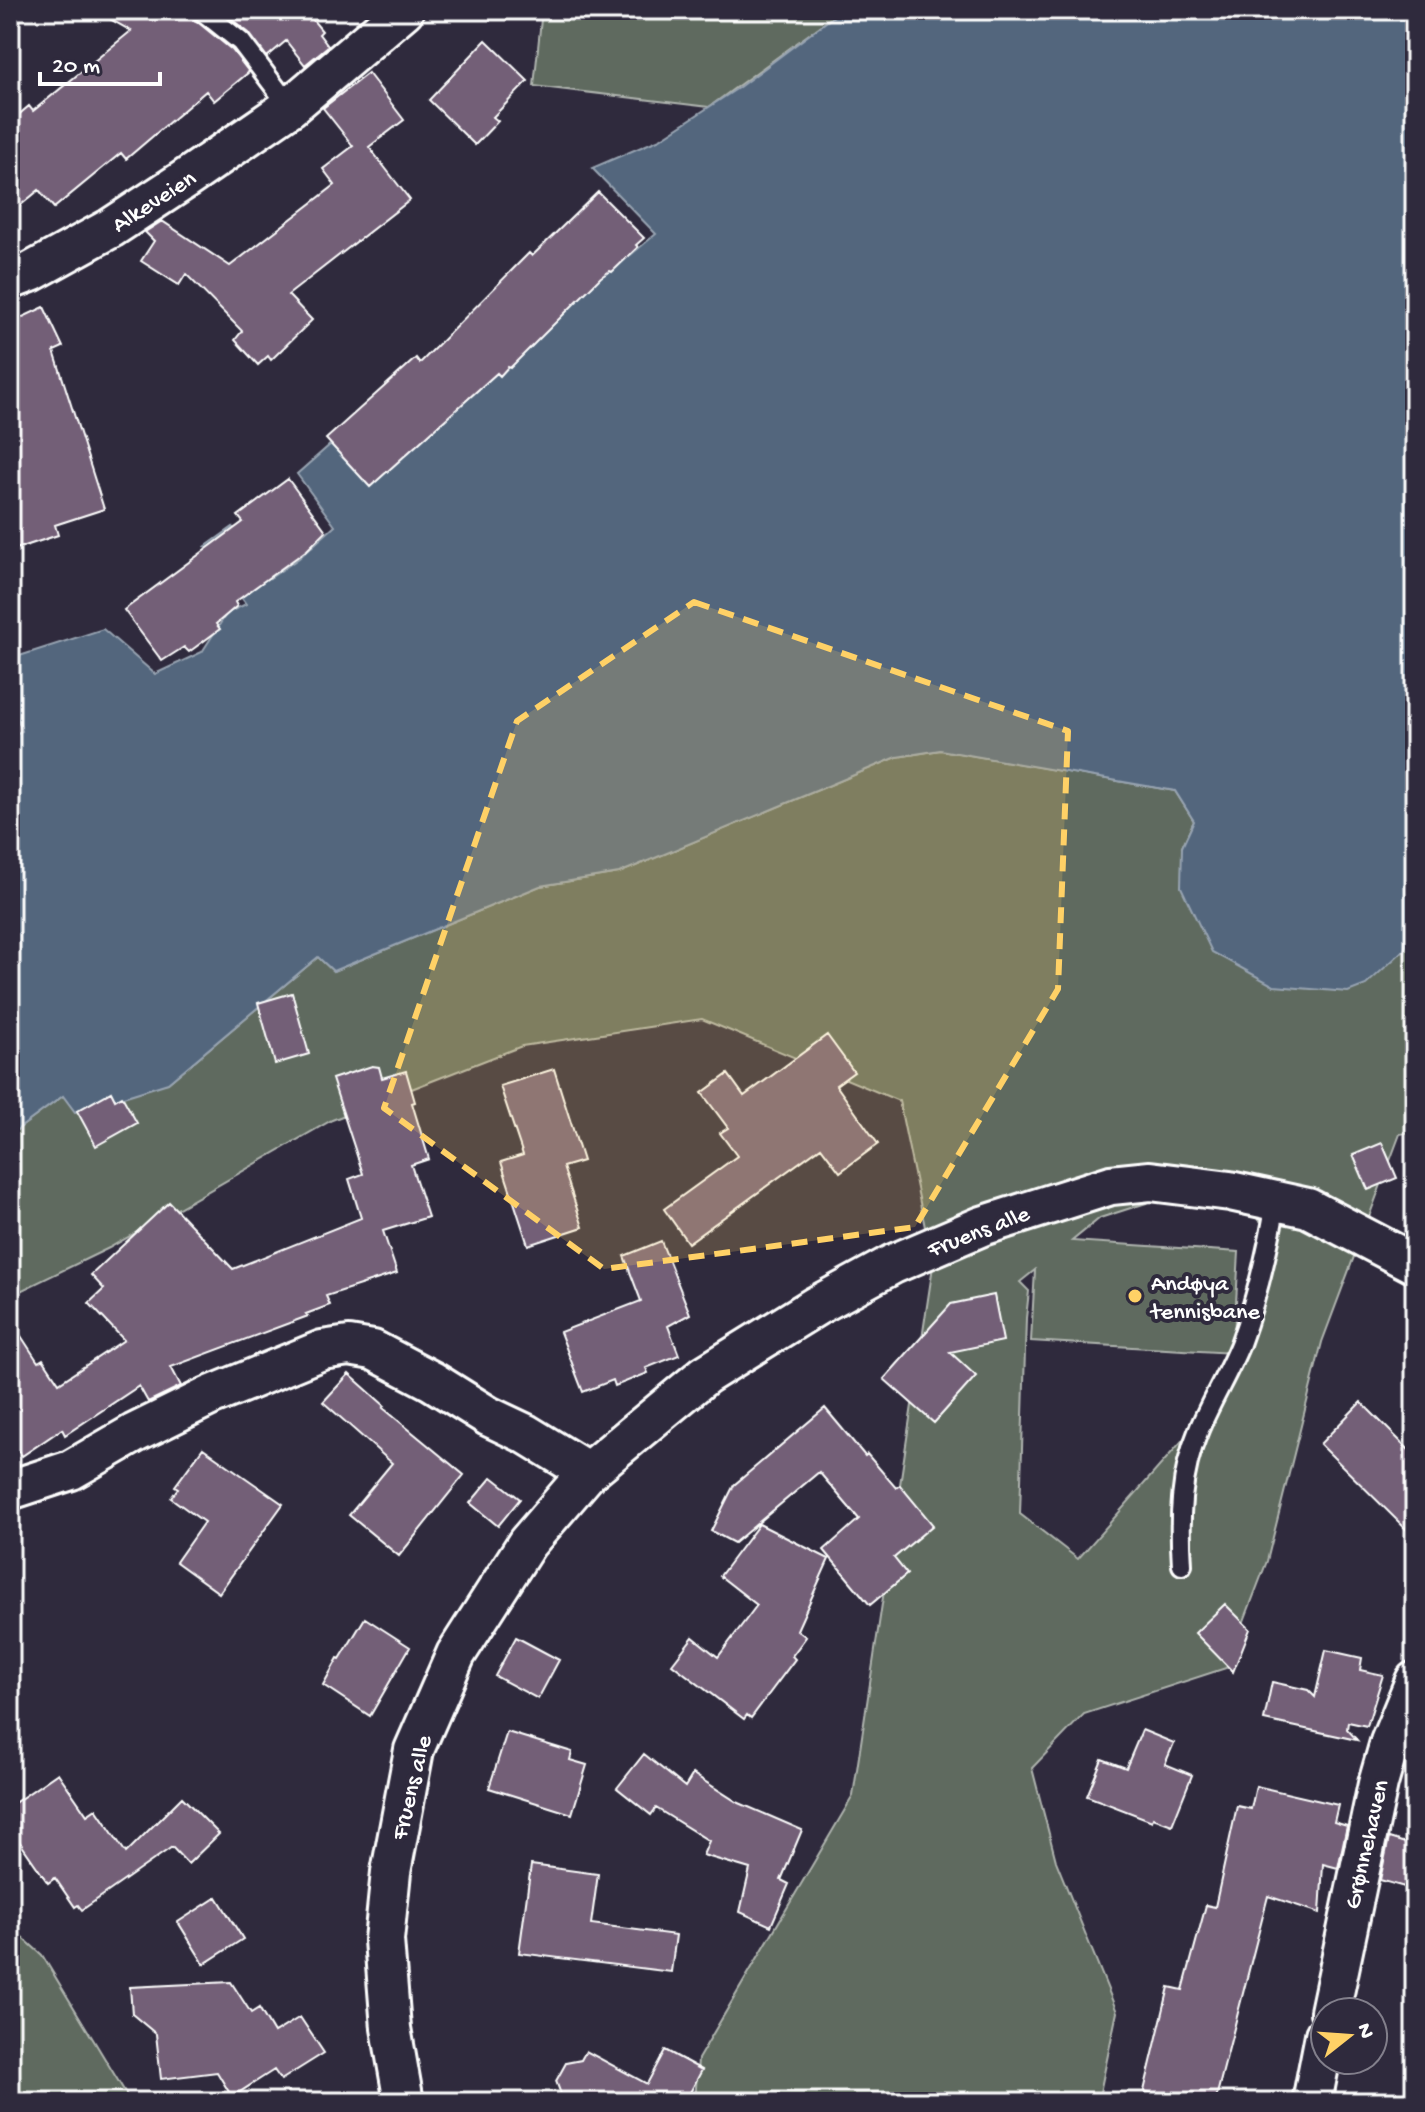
<svg xmlns="http://www.w3.org/2000/svg" width="1425" height="2112" viewBox="0 0 1425 2112" font-family="'Gochi Hand',sans-serif">
	<rect width="100%" height="100%" fill="#2f2a3d"/>
	<filter id="ink" filterUnits="userSpaceOnUse"><feTurbulence type="fractalNoise" baseFrequency=".0125" numOctaves="2"/><feDisplacementMap in="SourceGraphic" scale="16" xChannelSelector="R" yChannelSelector="G"/><feConvolveMatrix kernelMatrix="1 2 1 2 8 2 1 2 1" color-interpolation-filters="sRGB"/></filter>
	<g filter="url(#ink)">
		<path fill="#5f6a5f" stroke="#afb4af" stroke-width="2" fill-rule="evenodd" d="M 542,10 L 842,10 L 709,107 L 534,86 Z
			M 941,750 L 1175,791 L 1194,821 L 1182,847 L 1404,950 L 1415,923 L 1415,1131 L 1400,1134 L 1322,1342 L 1267,1561 L 1226,1668 L 1084,1714 L 1032,1768 L 1056,1861 L 1117,2012 L 1098,2102 L 695,2102 L 698,2059 L 853,1796 L 933,1266 L 899,1101 L 702,1019 L 522,1046 L 332,1120 L 109,1248 L 10,1296 L 10,1185 L 12,1182 L 10,1178 L 10,1135 L 63,1096 L 168,1083 L 318,957 L 333,971 L 540,886 L 619,873 L 897,757 ZM 1208,1183 L 1274,1231 L 1225,1392 L 1078,1559 L 1020,1514 L 1026,1318 L 1029,1291 L 1020,1282 L 1035,1270 L 1031,1341 L 1233,1353 L 1239,1252 L 1072,1241 L 1100,1218 Z
			M 10,1926 L 42,1955 L 131,2102 L 10,2102 Z"/>
		<path fill="#52667d" stroke="#97a3b1" stroke-width="2" d="M 842,10 L 1415,10 L 1415,923 L 1404,950 L 1366,985 L 1348,992 L 1274,986 L 1212,952 L 1181,887 L 1182,847 L 1194,821 L 1175,791 L 940,750 L 897,757 L 619,873 L 540,886 L 333,971 L 318,957 L 168,1083 L 75,1112 L 63,1096 L 10,1135 L 10,736 L 22,731 L 10,697 L 10,659 L 103,629 L 155,674 L 202,652 L 227,613 L 246,604 L 205,547 L 233,527 L 270,578 L 299,558 L 335,526 L 297,474 L 331,444 L 370,486 L 468,344 L 500,375 L 569,309 L 561,236 L 610,272 L 656,234 L 592,168 L 660,139 L 738,88 Z"/>
		<path fill="#735f77" stroke="#fff" stroke-width="2" d="M 94,10 L 189,10 L 194,19 L 232,50 L 249,72 L 214,101 L 206,91 L 126,159 L 121,153 L 54,208 L 39,190 L 10,214 L 10,122 L 29,106 L 33,111 L 131,31 Z
			M 220,10 L 323,10 L 312,19 L 322,31 L 319,34 L 328,46 L 305,65 L 286,41 L 267,57 L 249,33 Z
			M 486,40 L 528,81 L 493,117 L 498,121 L 475,145 L 429,100 Z
			M 368,73 L 404,120 L 369,147 L 410,200 L 288,295 L 312,320 L 271,360 L 268,356 L 258,365 L 235,340 L 242,331 L 186,274 L 179,285 L 141,261 L 154,241 L 145,232 L 162,221 L 230,266 L 335,185 L 323,169 L 353,146 L 323,108 Z
			M 598,192 L 644,238 L 636,245 L 638,247 L 612,272 L 610,271 L 601,277 L 510,368 L 508,367 L 500,376 L 497,373 L 370,487 L 326,439 L 416,358 L 420,363 L 529,253 L 532,256 Z
			M 44,307 L 63,347 L 54,351 L 104,509 L 55,525 L 58,535 L 10,551 L 10,323 Z
			M 288,479 L 326,531 L 307,550 L 235,602 L 237,606 L 216,624 L 220,629 L 189,652 L 184,647 L 162,661 L 124,610 L 243,522 L 238,516 Z
			M 292,993 L 309,1054 L 275,1064 L 258,1003 Z
			M 827,1035 L 854,1072 L 836,1085 L 878,1144 L 840,1172 L 821,1147 L 688,1243 L 664,1209 L 737,1156 L 720,1133 L 728,1128 L 702,1093 L 728,1074 L 744,1096 Z
			M 372,1066 L 379,1067 L 382,1078 L 406,1071 L 415,1102 L 412,1103 L 429,1159 L 411,1165 L 428,1217 L 383,1231 L 397,1273 L 326,1296 L 330,1305 L 306,1314 L 308,1316 L 171,1367 L 181,1386 L 148,1402 L 139,1386 L 65,1435 L 62,1429 L 22,1456 L 10,1437 L 10,1319 L 38,1362 L 43,1359 L 59,1383 L 124,1340 L 89,1303 L 104,1289 L 91,1275 L 169,1202 L 233,1269 L 361,1218 L 349,1179 L 363,1174 L 332,1079 Z
			M 554,1069 L 583,1161 L 563,1167 L 583,1227 L 528,1245 L 501,1162 L 523,1155 L 500,1086 Z
			M 111,1092 L 115,1100 L 122,1096 L 137,1123 L 96,1146 L 77,1111 Z
			M 1382,1143 L 1397,1178 L 1368,1190 L 1353,1155 Z
			M 661,1241 L 690,1314 L 668,1326 L 679,1355 L 646,1368 L 648,1373 L 615,1386 L 613,1380 L 583,1392 L 560,1332 L 641,1301 L 624,1256 Z
			M 994,1295 L 1003,1341 L 950,1352 L 976,1376 L 934,1423 L 884,1379 L 951,1304 Z
			M 349,1374 L 385,1406 L 383,1408 L 464,1475 L 399,1556 L 349,1515 L 392,1463 L 323,1402 Z
			M 1361,1402 L 1415,1456 L 1415,1538 L 1320,1444 Z
			M 825,1408 L 865,1456 L 867,1454 L 896,1488 L 900,1485 L 933,1525 L 894,1558 L 907,1574 L 870,1605 L 824,1550 L 859,1519 L 819,1472 L 734,1543 L 711,1531 L 734,1485 Z
			M 203,1448 L 283,1504 L 219,1593 L 176,1562 L 204,1522 L 171,1498 L 178,1488 L 175,1486 Z
			M 492,1477 L 520,1499 L 498,1526 L 470,1503 Z
			M 759,1524 L 829,1559 L 797,1630 L 806,1637 L 792,1656 L 795,1659 L 751,1718 L 747,1715 L 744,1719 L 672,1664 L 693,1637 L 718,1657 L 757,1605 L 720,1576 Z
			M 1225,1604 L 1250,1629 L 1233,1672 L 1195,1633 Z
			M 365,1618 L 410,1647 L 370,1716 L 323,1685 L 338,1658 L 340,1659 Z
			M 516,1637 L 559,1660 L 538,1699 L 495,1676 Z
			M 1326,1650 L 1362,1658 L 1360,1670 L 1383,1675 L 1367,1726 L 1348,1722 L 1347,1729 L 1357,1740 L 1264,1720 L 1272,1682 L 1308,1690 L 1315,1697 Z
			M 1142,1730 L 1174,1743 L 1165,1764 L 1192,1775 L 1172,1825 L 1153,1818 L 1152,1821 L 1087,1796 L 1102,1759 L 1126,1768 Z
			M 507,1732 L 572,1752 L 570,1760 L 587,1765 L 572,1814 L 489,1788 Z
			M 644,1754 L 685,1787 L 693,1774 L 737,1802 L 802,1830 L 781,1880 L 789,1884 L 771,1926 L 740,1912 L 750,1869 L 703,1855 L 709,1841 L 656,1808 L 651,1815 L 617,1788 Z
			M 58,1773 L 87,1815 L 96,1809 L 126,1853 L 182,1797 L 219,1834 L 188,1864 L 172,1847 L 82,1910 L 78,1905 L 75,1907 L 55,1878 L 48,1883 L 10,1828 L 10,1806 Z
			M 1256,1786 L 1338,1805 L 1334,1822 L 1347,1826 L 1338,1868 L 1323,1864 L 1320,1913 L 1268,1896 L 1215,2102 L 1182,2102 L 1144,2091 L 1169,1987 L 1183,1990 L 1206,1905 L 1215,1907 L 1237,1806 L 1251,1809 Z
			M 1389,1838 L 1415,1846 L 1415,1890 L 1380,1880 Z
			M 531,1865 L 598,1874 L 591,1924 L 676,1935 L 671,1972 L 519,1953 Z
			M 217,1897 L 243,1939 L 204,1964 L 178,1922 Z
			M 231,1982 L 251,2013 L 259,2008 L 274,2033 L 300,2017 L 324,2053 L 281,2080 L 274,2070 L 232,2097 L 217,2072 L 161,2079 L 156,2034 L 132,2014 L 130,1987 Z
			M 665,2050 L 702,2070 L 685,2102 L 564,2102 L 556,2081 L 566,2063 L 581,2060 L 586,2051 L 647,2084 Z"/>
		<g fill="none" stroke-linecap="round" stroke-linejoin="round">
			<defs>
				<path id="lane" d="M 201,10 L 241,42 L 290,107
					M 1182,1565 C 1179,1519 1180,1475 1198,1432 C 1210,1402 1228,1374 1240,1344 C 1257,1298 1268,1250 1276,1202"/>
				<path id="street" d="M 10,280 L 31,272 L 111,228 L 184,180 L 290,107 L 404,10
					M 10,1490 L 71,1470 L 135,1433 L 210,1396 L 322,1350 L 349,1346 L 373,1350 L 432,1381 L 488,1416 L 526,1434 L 588,1472
					M 1330,2012 L 1378,1784 L 1390,1742 L 1415,1681
					M 404,2102 L 391,2028 L 384,1940 L 391,1872 L 414,1750 L 456,1654 L 527,1543 L 588,1472 L 705,1375 L 816,1306 L 893,1264 L 982,1226 L 1111,1185 L 1150,1181 L 1230,1191 L 1308,1208 L 1415,1264
					M 1312,2102 L 1325,2035"/>
			</defs>
			<use href="#lane" stroke="#fff" stroke-width="24"/>
			<use href="#street" stroke="#fff" stroke-width="44"/>
			<use href="#lane" stroke="#2f2a3d" stroke-width="18"/>
			<use href="#street" stroke="#2f2a3d" stroke-width="38"/>
		</g>
	</g>
	<path fill="#ffd166" fill-opacity="0.2" stroke="#ffd166" stroke-width="6" stroke-dasharray="16 10" stroke-linejoin="round" d="M 694,602 L 1068,731 L 1058,989 L 915,1227 L 604,1269 L 384,1108 L 517,721 Z"/>
	<circle fill="#ffd166" stroke="#2f2a3d" stroke-width="3" cx="1135" cy="1296" r="8"/>
	<g text-anchor="middle" stroke-width="8" stroke-linejoin="round" paint-order="stroke">
		<g font-size="24" fill="#fff" stroke="#2f2a3d">
			<text transform="translate(153 200) rotate(-33)" y="8">Alkeveien</text>
			<text transform="translate(978 1230) rotate(-21)" y="8">Fruens alle</text>
			<text transform="translate(410 1787) rotate(-76)" y="8">Fruens alle</text>
			<text transform="translate(1365 1844) rotate(-77)" y="8">Grønnehaven</text>
		</g>
		<g font-size="24" fill="#fff" stroke="#2f2a3d" text-anchor="start">
			<text x="1151" y="1290">Andøya<tspan x="1151" dy="28">tennisbane</tspan></text>
		</g>
	</g>
	<rect width="1425" height="2112" fill="none" stroke="#2f2a3d" stroke-width="40"/>
	<rect x="20" y="20" width="1385" height="2072" fill="none" stroke="#fff" stroke-width="3" filter="url(#ink)"/>
	<g transform="translate(1349 2036) rotate(73)"><circle r="38" fill="#2f2a3d" stroke="#827f8b" stroke-width="2"/>
	<path d="M0-6L14 30L0 20L-14 30Z" fill="#ffd166"/>
	<text y="-12" font-size="22" font-weight="bold" text-anchor="middle" fill="#ffffff">N</text>
	</g>
	<path d="M40 72v12h120v-12" fill="none" stroke="#ffffff" stroke-width="4"/>
	<text x="52" y="72" font-size="24" fill="#ffffff" stroke="#2f2a3d" stroke-width="6" paint-order="stroke">20 m</text>
</svg>
